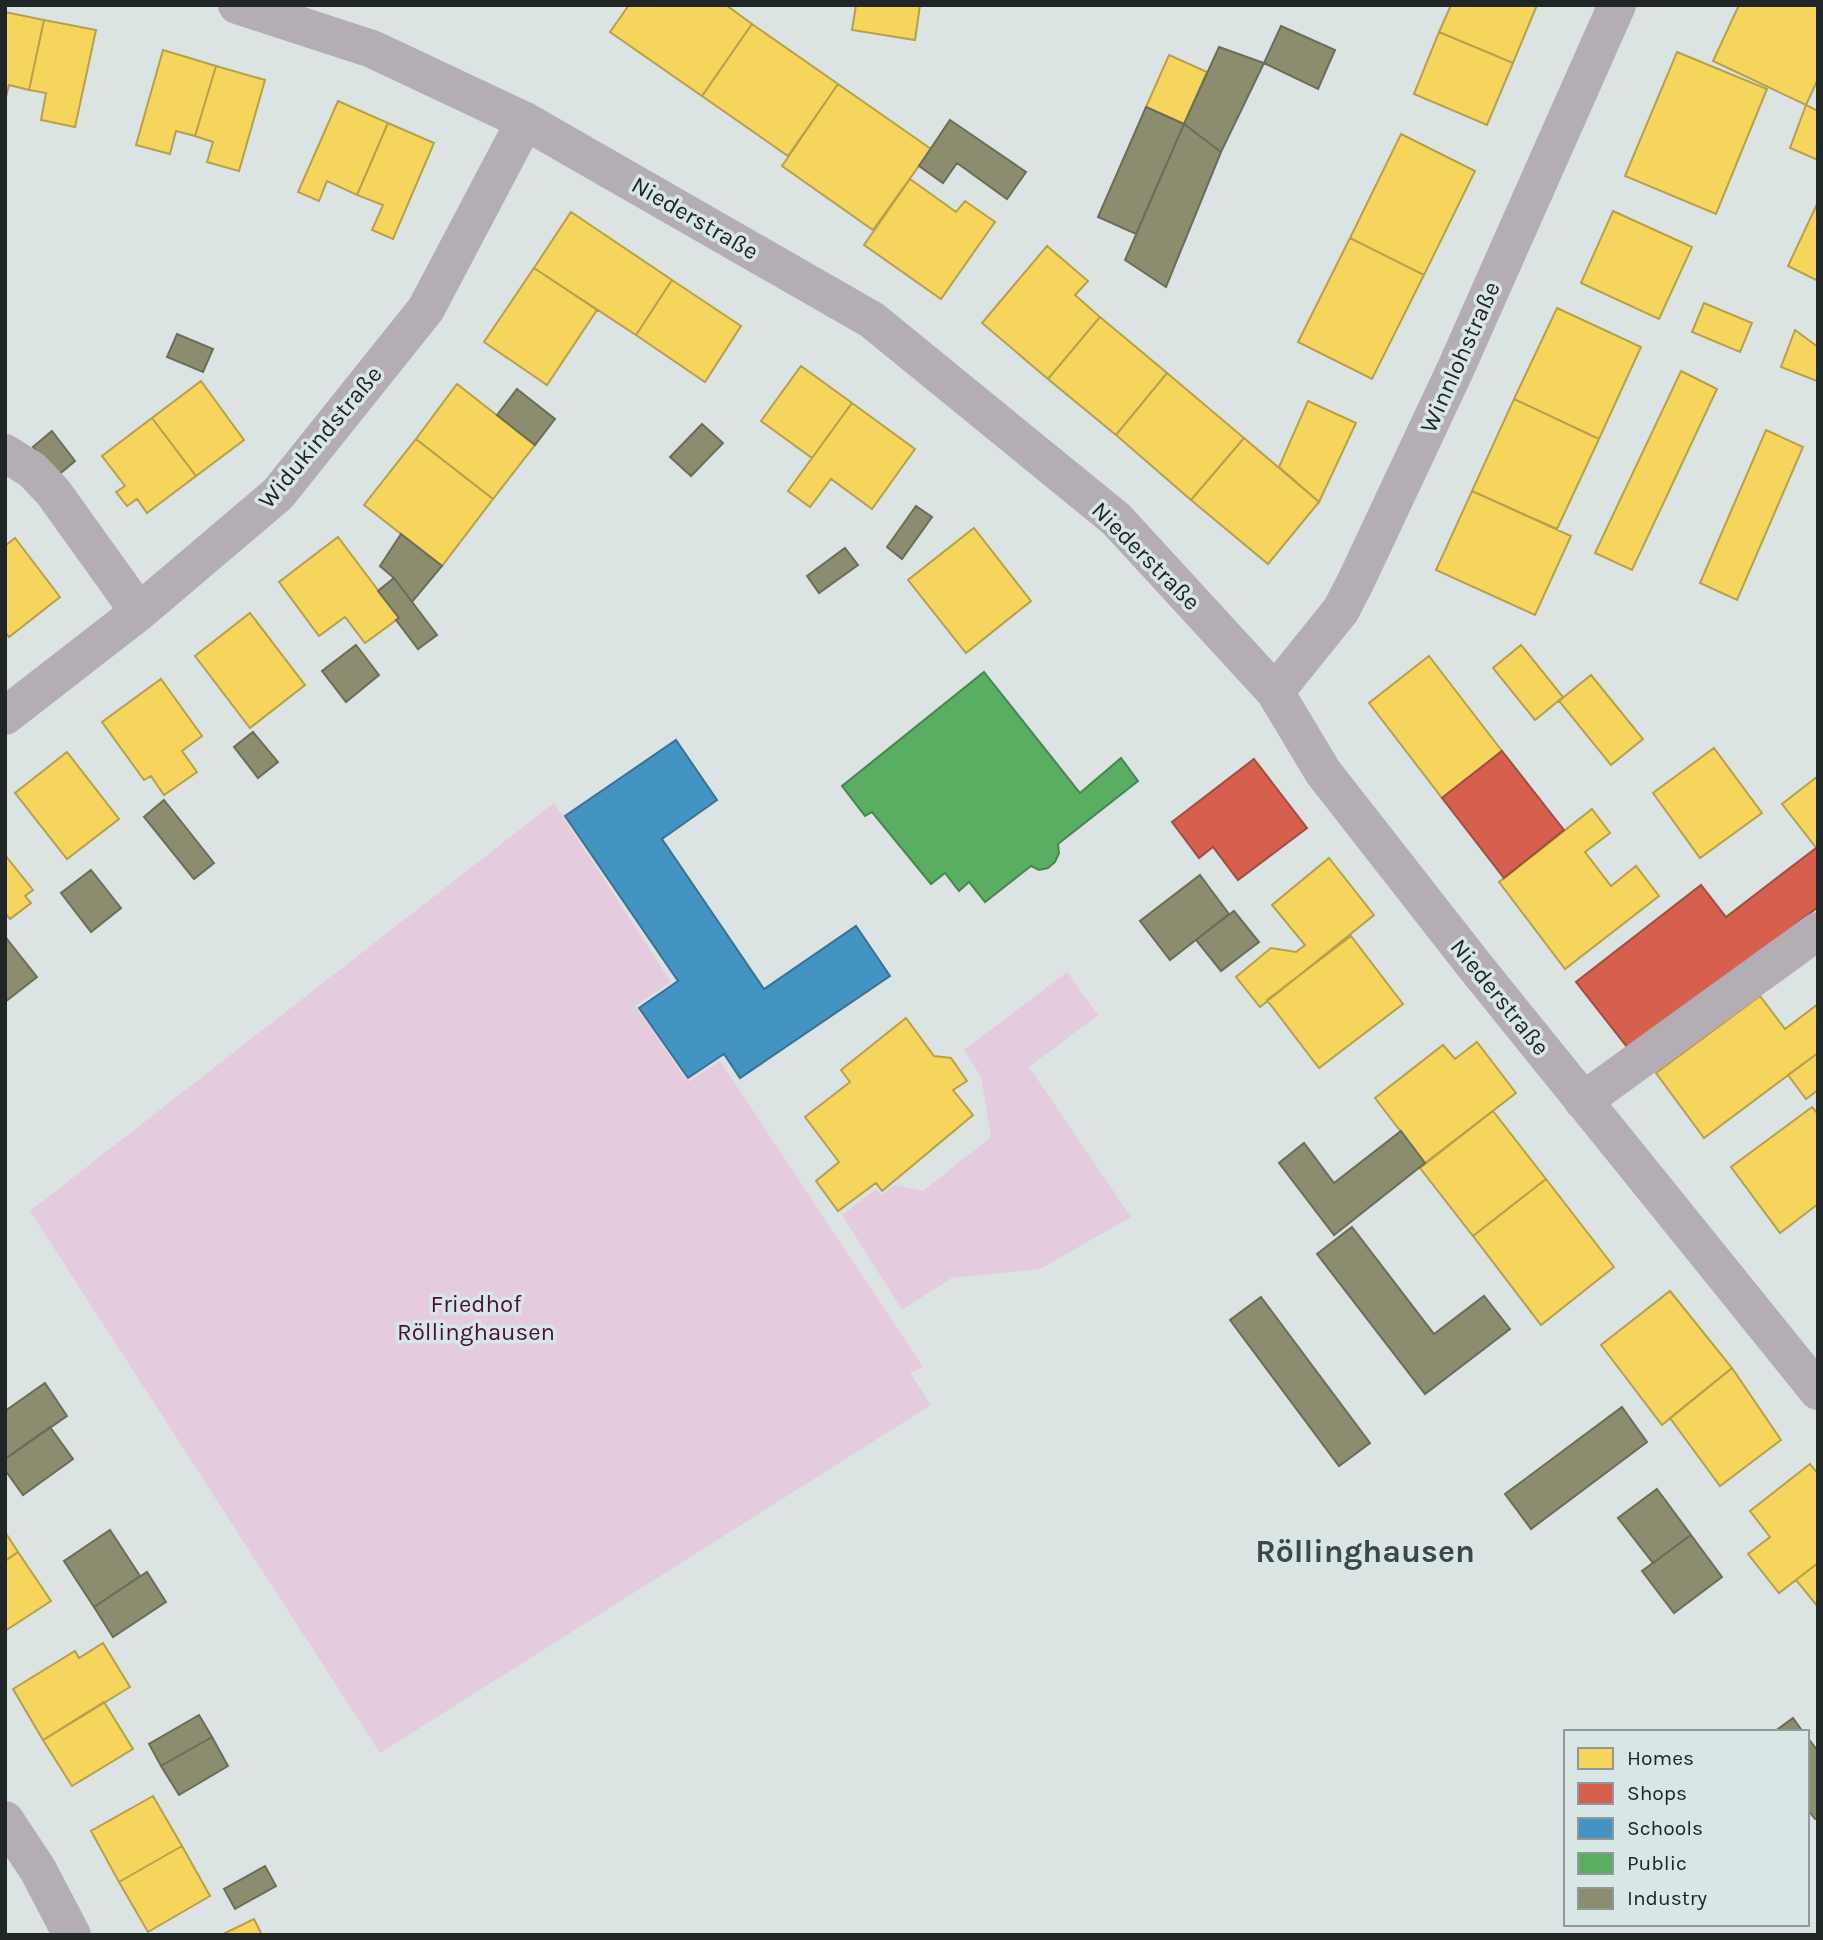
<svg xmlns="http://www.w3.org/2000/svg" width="1823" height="1940" viewBox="0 0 1823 1940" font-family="Karla,sans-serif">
	<rect width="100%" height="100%" fill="#dce3e3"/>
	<path fill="#e4ccde" d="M 554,803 L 671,982 L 635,1006 L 688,1082 L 720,1061 L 923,1367 L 910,1373 L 931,1405 L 380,1753 L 30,1211 Z
		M 1067,972 L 1098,1015 L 1029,1067 L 1131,1217 L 1040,1269 L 952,1278 L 902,1310 L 842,1215 L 876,1189 L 882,1195 L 895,1185 L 923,1191 L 991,1137 L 981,1077 L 964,1050 Z"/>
	<path fill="#f6d55c" stroke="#b6a04c" stroke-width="2" d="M 629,5 L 726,5 L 752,24 L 702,96 L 610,32 Z
		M 856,5 L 920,5 L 915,40 L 852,30 Z
		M 1451,5 L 1537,5 L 1513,63 L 1439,32 Z
		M 1739,5 L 1818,5 L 1818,79 L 1806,105 L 1713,61 Z
		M 5,12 L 44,20 L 29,90 L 9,85 L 5,101 Z
		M 44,20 L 96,30 L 75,127 L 41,120 L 46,93 L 29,90 Z
		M 752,24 L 838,84 L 788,156 L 702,96 Z
		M 1439,32 L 1513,63 L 1487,125 L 1414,94 Z
		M 163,50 L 216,66 L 195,136 L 176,131 L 170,154 L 136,145 Z
		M 1677,52 L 1767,89 L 1716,214 L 1625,176 Z
		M 1169,55 L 1207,72 L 1184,124 L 1146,107 Z
		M 216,66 L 265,80 L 239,171 L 207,162 L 213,142 L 195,136 Z
		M 838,84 L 931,149 L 873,230 L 782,166 Z
		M 338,101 L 388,123 L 357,195 L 327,181 L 319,201 L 298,192 Z
		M 1806,105 L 1818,111 L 1818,160 L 1790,148 Z
		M 388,123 L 434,143 L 393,239 L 372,230 L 383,205 L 357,195 Z
		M 1401,134 L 1475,171 L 1424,275 L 1350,238 Z
		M 910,179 L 956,212 L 965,201 L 995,222 L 941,299 L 864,245 Z
		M 1818,202 L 1818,281 L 1788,266 Z
		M 1613,211 L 1692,247 L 1659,319 L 1581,283 Z
		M 571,212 L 672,280 L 636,335 L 534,268 Z
		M 1350,238 L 1424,275 L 1372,379 L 1298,342 Z
		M 1047,246 L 1088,281 L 1075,295 L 1100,317 L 1048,379 L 982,323 Z
		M 534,268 L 597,310 L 547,385 L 484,342 Z
		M 672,280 L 741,326 L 705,382 L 636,335 Z
		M 1704,303 L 1752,323 L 1740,352 L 1692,332 Z
		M 1557,308 L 1641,347 L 1599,439 L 1514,399 Z
		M 1100,317 L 1167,373 L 1116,435 L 1048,379 Z
		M 1795,330 L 1818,347 L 1817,381 L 1781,367 Z
		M 801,366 L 852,403 L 812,458 L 761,421 Z
		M 1681,371 L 1717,389 L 1632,570 L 1595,553 Z
		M 1167,373 L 1244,438 L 1191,500 L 1116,435 Z
		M 201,381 L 244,440 L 196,476 L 152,418 Z
		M 457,384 L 535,445 L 493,499 L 416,439 Z
		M 1514,399 L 1599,439 L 1557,529 L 1472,491 Z
		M 1308,401 L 1356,423 L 1319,502 L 1279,467 Z
		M 852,403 L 915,449 L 872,509 L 831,479 L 810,507 L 788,491 Z
		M 152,418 L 196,476 L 147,513 L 137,499 L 127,506 L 116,492 L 125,486 L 102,456 Z
		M 1766,430 L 1803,447 L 1737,600 L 1700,583 Z
		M 1244,438 L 1319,502 L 1268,564 L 1191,500 Z
		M 416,439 L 493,499 L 442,566 L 364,505 Z
		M 1472,491 L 1571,536 L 1535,615 L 1436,570 Z
		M 974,528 L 1031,601 L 966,653 L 908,580 Z
		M 338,537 L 399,618 L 365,643 L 345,617 L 319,636 L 279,582 Z
		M 15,538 L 60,597 L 9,637 L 5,632 L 5,546 Z
		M 250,613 L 305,685 L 250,728 L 195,656 Z
		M 1521,645 L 1563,697 L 1535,720 L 1493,668 Z
		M 1429,656 L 1502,751 L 1442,798 L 1369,703 Z
		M 1591,675 L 1643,739 L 1611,765 L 1559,701 Z
		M 161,679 L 202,736 L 182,751 L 197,772 L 164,795 L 151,776 L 144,780 L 102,722 Z
		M 1714,748 L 1762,813 L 1700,858 L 1653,793 Z
		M 67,752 L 119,819 L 67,859 L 15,793 Z
		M 1818,776 L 1818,850 L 1782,804 Z
		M 1592,809 L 1610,833 L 1585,852 L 1611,886 L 1636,866 L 1659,896 L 1565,969 L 1499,882 Z
		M 5,855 L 33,890 L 25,896 L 31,903 L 10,919 L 5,913 Z
		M 1329,858 L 1374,915 L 1260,1007 L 1236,977 L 1271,948 L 1296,952 L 1305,945 L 1272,905 Z
		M 1351,936 L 1403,1004 L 1319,1068 L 1267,1000 Z
		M 1760,996 L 1785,1029 L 1818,1004 L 1818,1053 L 1704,1138 L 1656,1073 Z
		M 906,1018 L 934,1056 L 951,1058 L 967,1081 L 953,1090 L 973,1115 L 882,1191 L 876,1183 L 838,1211 L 816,1181 L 839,1162 L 805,1117 L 850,1082 L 841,1070 Z
		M 1477,1042 L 1516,1093 L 1425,1163 L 1375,1098 L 1443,1045 L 1455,1059 Z
		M 1818,1053 L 1818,1090 L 1806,1099 L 1788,1075 Z
		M 1812,1107 L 1818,1114 L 1818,1204 L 1780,1233 L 1731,1167 Z
		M 1493,1111 L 1546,1179 L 1473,1236 L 1420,1168 Z
		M 1546,1179 L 1614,1267 L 1541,1325 L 1473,1236 Z
		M 1670,1291 L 1732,1368 L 1662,1425 L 1601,1345 Z
		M 1732,1368 L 1781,1440 L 1720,1486 L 1670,1418 Z
		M 1810,1464 L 1818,1474 L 1818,1563 L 1779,1593 L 1748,1554 L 1770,1537 L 1750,1511 Z
		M 5,1532 L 18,1552 L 5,1561 Z
		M 18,1552 L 51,1601 L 5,1631 L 5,1561 Z
		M 1818,1563 L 1818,1607 L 1796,1580 Z
		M 103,1643 L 130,1687 L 43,1740 L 13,1689 L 75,1651 L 79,1658 Z
		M 104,1702 L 133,1749 L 72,1786 L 43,1740 Z
		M 153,1796 L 182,1846 L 119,1882 L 91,1831 Z
		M 182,1846 L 210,1896 L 148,1932 L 119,1882 Z
		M 254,1919 L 262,1935 L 221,1935 Z"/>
	<path fill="#d6604d" stroke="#9f4e41" stroke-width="2" d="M 1502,751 L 1564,830 L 1504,878 L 1442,798 Z
		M 1254,759 L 1307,828 L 1238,880 L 1213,847 L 1199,858 L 1172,822 Z
		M 1816,848 L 1818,850 L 1818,907 L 1631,1052 L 1576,982 L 1701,885 L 1726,917 Z"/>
	<path fill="#4393c3" stroke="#387294" stroke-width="2" d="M 676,740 L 717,800 L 662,839 L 764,989 L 856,926 L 890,976 L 740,1078 L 724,1054 L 688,1078 L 639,1008 L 678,981 L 565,816 Z"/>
	<path fill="#5aae61" stroke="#49854f" stroke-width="2" d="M 984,672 L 1080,793 L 1121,758 L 1138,781 L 1058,844 L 1059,853 L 1055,862 L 1048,868 L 1039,870 L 1031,866 L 985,902 L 969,882 L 959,891 L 945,873 L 931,884 L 872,812 L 865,816 L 842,786 Z"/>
	<path fill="#8c8c6e" stroke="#6c6d58" stroke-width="2" d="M 1281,26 L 1335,50 L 1318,89 L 1264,63 Z
		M 1219,47 L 1264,63 L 1221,152 L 1184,124 Z
		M 1146,107 L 1184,124 L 1136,234 L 1098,217 Z
		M 950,120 L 1026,172 L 1007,199 L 957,163 L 943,183 L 919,166 Z
		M 1184,124 L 1221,152 L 1166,287 L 1125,260 Z
		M 177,334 L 213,349 L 203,372 L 167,357 Z
		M 517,389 L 555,419 L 535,445 L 497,415 Z
		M 702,424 L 723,443 L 691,476 L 670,457 Z
		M 52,431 L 75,461 L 56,477 L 33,447 Z
		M 916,506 L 932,517 L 902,559 L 887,547 Z
		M 401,534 L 442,566 L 412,602 L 394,578 L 380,566 Z
		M 845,548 L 858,565 L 819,593 L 807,576 Z
		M 394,578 L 437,635 L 418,649 L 396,620 L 399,618 L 378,591 Z
		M 356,645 L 379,675 L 346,702 L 322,671 Z
		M 253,732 L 278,762 L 258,778 L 234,747 Z
		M 164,800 L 214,863 L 194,879 L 144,817 Z
		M 91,870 L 121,908 L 91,932 L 61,893 Z
		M 1200,875 L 1229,914 L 1170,960 L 1140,921 Z
		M 1234,911 L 1259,942 L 1221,971 L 1196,940 Z
		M 7,939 L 37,977 L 5,1002 L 5,940 Z
		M 1401,1131 L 1425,1163 L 1334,1235 L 1279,1163 L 1304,1143 L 1334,1183 Z
		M 1352,1227 L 1434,1334 L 1484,1296 L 1510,1329 L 1425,1394 L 1317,1254 Z
		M 1261,1297 L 1370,1443 L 1339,1466 L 1230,1320 Z
		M 45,1383 L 67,1416 L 5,1459 L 5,1411 Z
		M 1622,1407 L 1647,1442 L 1531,1529 L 1505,1494 Z
		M 50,1427 L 73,1459 L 23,1495 L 5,1470 L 5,1459 Z
		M 1657,1489 L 1691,1535 L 1653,1563 L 1618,1518 Z
		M 110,1530 L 140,1576 L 94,1607 L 64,1561 Z
		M 1691,1535 L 1722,1577 L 1674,1613 L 1642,1571 Z
		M 147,1572 L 166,1602 L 113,1637 L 94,1607 Z
		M 199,1715 L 212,1737 L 161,1766 L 149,1744 Z
		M 1793,1718 L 1803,1732 L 1774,1732 Z
		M 212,1737 L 228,1766 L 179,1795 L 161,1766 Z
		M 1807,1737 L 1818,1751 L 1818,1817 L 1815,1819 L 1807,1809 Z
		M 265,1866 L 276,1886 L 235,1909 L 224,1889 Z"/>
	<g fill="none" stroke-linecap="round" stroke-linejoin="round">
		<path stroke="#b4adb3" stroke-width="38" d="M 237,5 L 372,49 L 525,121 L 872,320 L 1116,519 L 1275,692 L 1323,772 L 1474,965 L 1818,1391
			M 5,453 L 32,470 L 53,492 L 139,612
			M 1275,692 L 1341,610 L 1356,581 L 1456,368 L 1617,5
			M 5,716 L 139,612 L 278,494 L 426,309 L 525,121
			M 1583,1101 L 1818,931
			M 5,1820 L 38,1870 L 72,1935"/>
	</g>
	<g text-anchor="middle" stroke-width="7" stroke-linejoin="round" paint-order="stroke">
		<g font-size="24" fill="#202525" stroke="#d9e6e6">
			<text transform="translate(695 218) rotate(30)" y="8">Niederstraße</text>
			<text transform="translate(1460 357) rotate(-66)" y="8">Winnlohstraße</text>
			<text transform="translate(320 437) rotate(-50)" y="8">Widukindstraße</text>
			<text transform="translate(1146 556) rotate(45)" y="8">Niederstraße</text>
			<text transform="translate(1500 997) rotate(51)" y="8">Niederstraße</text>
		</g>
		<g font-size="24" fill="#4b0f3c" stroke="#d9e6e6">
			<text x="476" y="1312">Friedhof<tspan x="476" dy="28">Röllinghausen</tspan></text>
		</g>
		<g font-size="32" font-weight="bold" fill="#3c4747" stroke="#d9e6e6">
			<text x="1365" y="1562">Röllinghausen</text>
		</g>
	</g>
	<rect width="1823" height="1940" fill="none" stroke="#202525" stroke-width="14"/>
	<rect x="1564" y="1730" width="245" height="196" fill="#d9e6e6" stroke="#8f9999" stroke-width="2"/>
	<rect x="1578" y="1748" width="35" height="21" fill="#f6d55c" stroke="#8f9999" stroke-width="2"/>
	<text x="1627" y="1765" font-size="21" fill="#202525">Homes</text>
	<rect x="1578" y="1783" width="35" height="21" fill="#d6604d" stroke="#8f9999" stroke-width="2"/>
	<text x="1627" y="1800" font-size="21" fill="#202525">Shops</text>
	<rect x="1578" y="1818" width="35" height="21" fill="#4393c3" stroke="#8f9999" stroke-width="2"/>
	<text x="1627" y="1835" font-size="21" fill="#202525">Schools</text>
	<rect x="1578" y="1853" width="35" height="21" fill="#5aae61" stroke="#8f9999" stroke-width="2"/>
	<text x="1627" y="1870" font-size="21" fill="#202525">Public</text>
	<rect x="1578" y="1888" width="35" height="21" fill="#8c8c6e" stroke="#8f9999" stroke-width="2"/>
	<text x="1627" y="1905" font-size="21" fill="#202525">Industry</text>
</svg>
